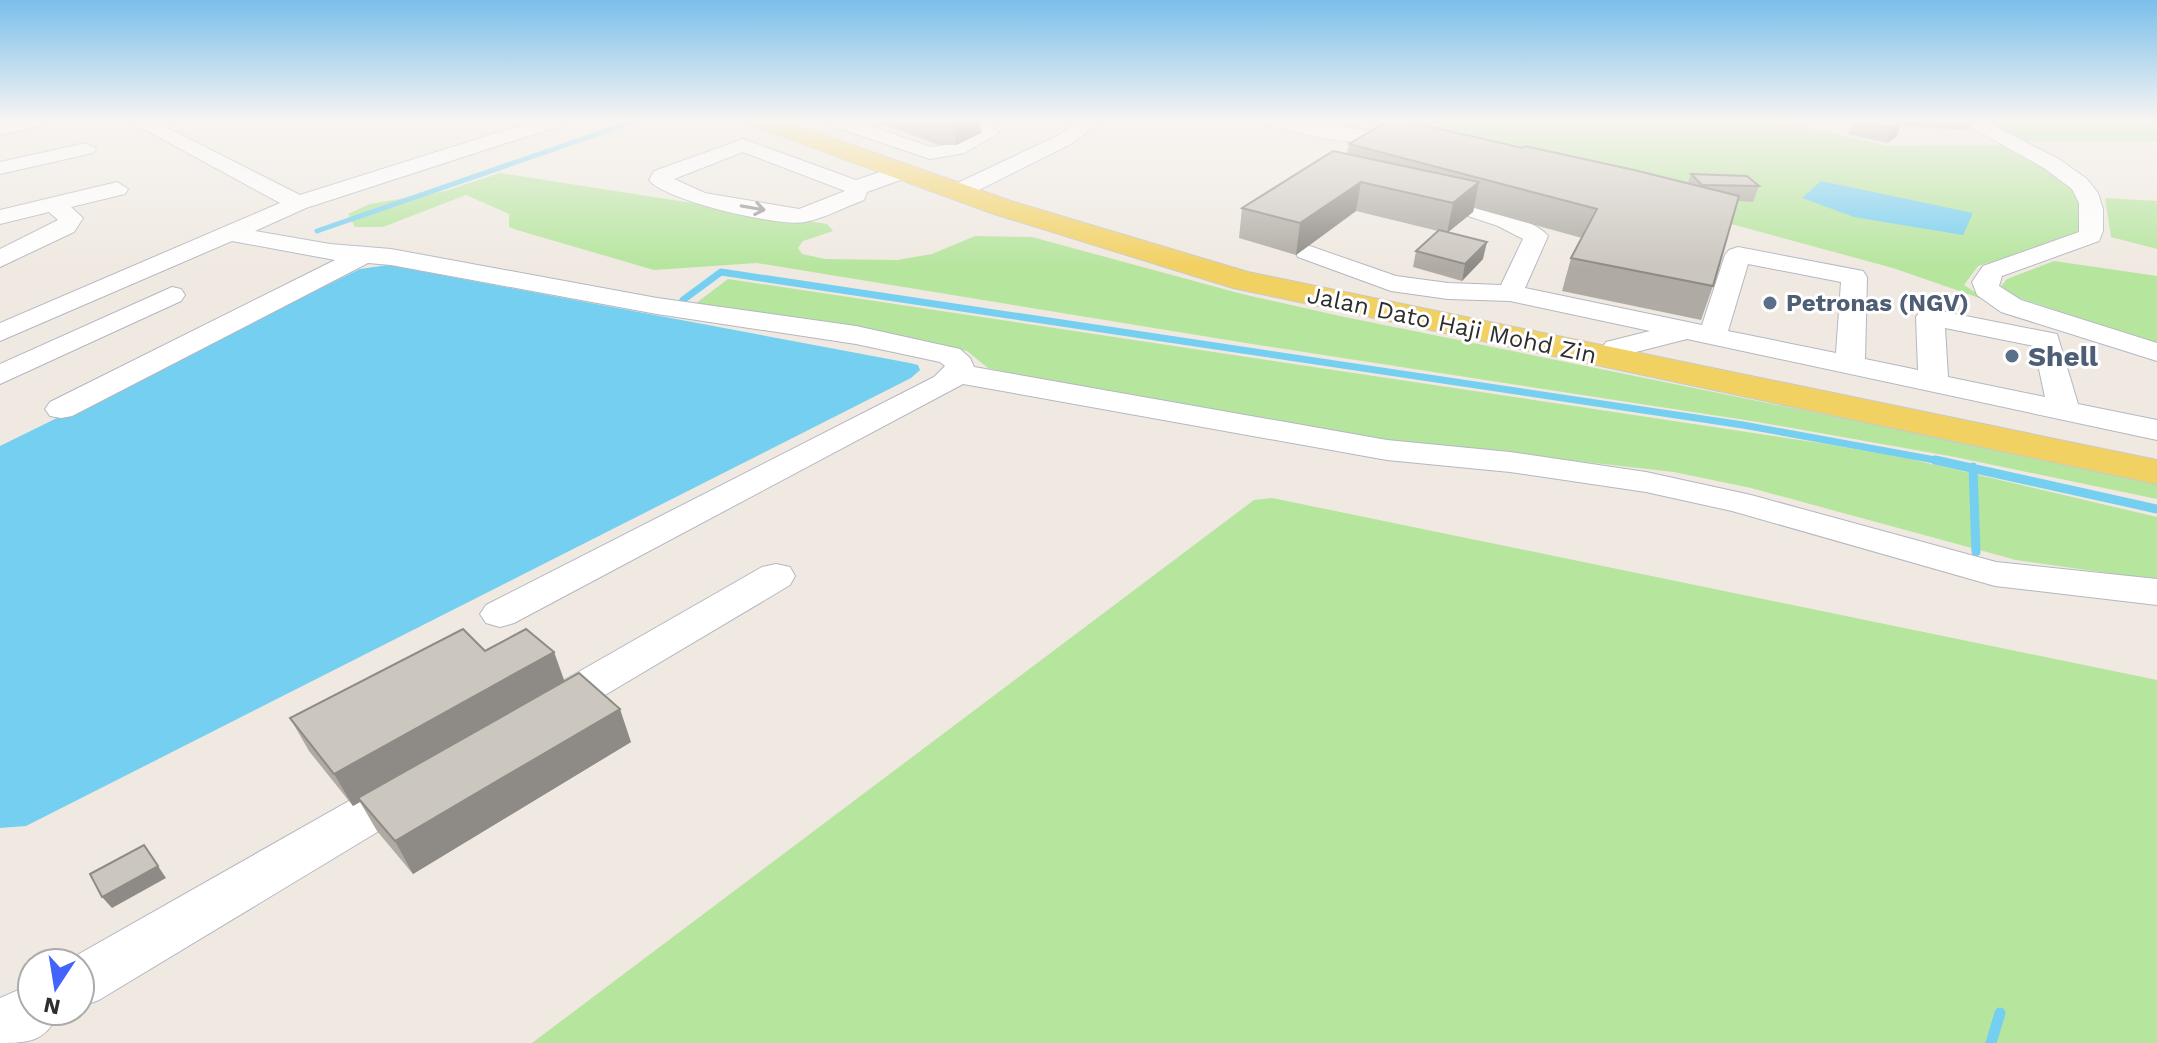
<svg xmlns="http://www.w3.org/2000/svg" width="2157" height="1043" viewBox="0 0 2157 1043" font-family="'Work Sans',sans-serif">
	<rect width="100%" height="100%" fill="#efe9e1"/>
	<path fill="#b6e59e" d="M 1423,121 L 1776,121 L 1889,146 L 2010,145 L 2066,180 L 2076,191 L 2082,220 L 2079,235 L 1978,266 L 1964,285 L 1988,301 L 1893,268 L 1639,199 L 1434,134 L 1438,126 Z
		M 1984,121 L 2157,121 L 2157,141 L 2023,141 Z
		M 500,173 L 827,224 L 833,231 L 803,241 L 798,248 L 802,254 L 825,259 L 897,260 L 932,254 L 975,236 L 1032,237 L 1242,294 L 1340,316 L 2157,482 L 2157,499 L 1955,457 L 1758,422 L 1252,344 L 757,263 L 654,270 L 517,230 L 509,227 L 509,214 L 466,195 L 383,227 L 355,227 L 348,214 L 370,204 L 445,191 Z
		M 2105,198 L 2157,201 L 2157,249 L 2111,237 Z
		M 2054,261 L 2157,276 L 2157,344 L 2016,297 L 2001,286 L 2007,279 Z
		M 728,279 L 1820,443 L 1906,458 L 2157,517 L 2157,580 L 2016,560 L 1751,488 L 1674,472 L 1372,438 L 1014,374 L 988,368 L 967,351 L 871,330 L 695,304 Z
		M 1272,498 L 2157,680 L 2157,1043 L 532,1043 L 1254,500 Z"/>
	<path fill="#75cff0" d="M 1821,181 L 1973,213 L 1963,235 L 1854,217 L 1802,198 Z
		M 388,265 L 910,363 L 918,365 L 920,370 L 911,378 L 26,826 L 0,828 L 0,446 L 360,269 Z"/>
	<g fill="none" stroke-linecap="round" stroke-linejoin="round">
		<path stroke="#75cff0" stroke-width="5" d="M 317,231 L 635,121"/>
		<path stroke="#75cff0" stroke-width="7" d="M 683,300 L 721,272 L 1743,425 L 1946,462"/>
		<path stroke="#75cff0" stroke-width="9" d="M 1935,460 L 2157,509
			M 1973,467 L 1976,552"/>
		<path stroke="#75cff0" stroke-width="11" d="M 1991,1043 L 2000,1013"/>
		<defs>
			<path id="minor" d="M 9,121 L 44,121 L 41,125 L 0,135 L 0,123 Z
				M 129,121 L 154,121 L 300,195 L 535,121 L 565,121 L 562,125 L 306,208 L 255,231 L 330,244 L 391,249 L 657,298 L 856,326 L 960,349 L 970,358 L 974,367 L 1387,440 L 1510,452 L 1646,472 L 1751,495 L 1996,562 L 2157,579 L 2157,605 L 1995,586 L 1732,511 L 1646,492 L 1510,472 L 1387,460 L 963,384 L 514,623 L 500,627 L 486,623 L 480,614 L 486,605 L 934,377 L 945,366 L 940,362 L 856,344 L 657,314 L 391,265 L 368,263 L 72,416 L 61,418 L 50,416 L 45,409 L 50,402 L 335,260 L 232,241 L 0,341 L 0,323 L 280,203 Z
				M 790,121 L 822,121 L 819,125 L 784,135 L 774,129 L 777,125 Z
				M 827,121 L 856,121 L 931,147 L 952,144 L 972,134 L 948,125 L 945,121 C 964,121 985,119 999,133 L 964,153 L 930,159 L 830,125 Z
				M 1078,121 L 1101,121 L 1071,144 L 965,197 L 957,199 L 946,192 L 949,187 L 1057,136 Z
				M 1265,121 L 1302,121 L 1365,130 L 1380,129 L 1398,121 L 1421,121 C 1389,160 1309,135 1268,125 Z
				M 1960,121 L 1985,121 L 2059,159 L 2087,179 L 2098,193 L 2103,209 L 2103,231 L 2099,241 L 2002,276 L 1999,286 L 2021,300 L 2157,343 L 2157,361 L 2001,312 L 1977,295 L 1972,282 L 1983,266 L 2079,232 L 2079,203 L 2072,189 L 2044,168 Z
				M 743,139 L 856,180 L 901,165 L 912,172 L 909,177 L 867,192 L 864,200 C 845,207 825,218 805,222 C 780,227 665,201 649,180 L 654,171 ZM 743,152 L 845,191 L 799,209 L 705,193 L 674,179 Z
				M 86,143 L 96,149 L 93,153 L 0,174 L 0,162 Z
				M 117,182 L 128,189 L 125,194 L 71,207 L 83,218 L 74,232 L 0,267 L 0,249 L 58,220 L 49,212 L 0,224 L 0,210 Z
				M 1428,188 C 1452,194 1535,218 1548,236 L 1525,288 L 1702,325 L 1725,255 L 1729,250 L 1738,247 L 1863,271 L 1867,277 L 1865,359 L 1918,370 L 1916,317 L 1920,311 L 1930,309 L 2057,334 L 2078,404 L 2157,420 L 2157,440 L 1687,339 L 1628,354 L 1621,364 L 1611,367 L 1601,364 L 1596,358 L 1606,342 L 1650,331 L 1510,301 L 1448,299 L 1391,291 L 1298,257 L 1295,252 L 1298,247 L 1307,245 L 1396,276 L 1448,283 L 1501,285 L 1523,239 L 1498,226 L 1420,200 L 1417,195 L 1420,190 ZM 1748,264 L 1841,282 L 1836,353 L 1728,331 ZM 1945,328 L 2034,346 L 2045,397 L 1948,377 Z
				M 172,287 L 181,289 L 185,295 L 181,301 L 0,384 L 0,364 Z
				M 776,564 L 790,567 L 795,576 L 790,585 L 563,720 L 548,725 L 533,720 L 526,709 L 533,698 L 762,567 Z
				M 410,771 L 427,776 L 433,789 L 427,802 L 99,1000 L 80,1007 L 80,963 L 63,963 L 393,776 Z
				M 32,984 L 32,1011 L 60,1011 C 46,1041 31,1043 0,1043 L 0,998 Z"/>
			<path id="major" d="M 750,121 L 784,121 L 1011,201 L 1248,272 L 2157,460 L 2157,484 L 1233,288 L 991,213 L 754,126 Z"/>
		</defs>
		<use href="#minor" stroke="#b4b7c1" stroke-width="2"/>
		<use href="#major" stroke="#c9c9c9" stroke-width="2"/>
		<use href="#minor" fill="#fff" fill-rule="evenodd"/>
		<use href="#major" fill="#f2d163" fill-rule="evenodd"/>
	</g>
	<path fill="#afaba4" d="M 874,121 L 980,121 L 981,133 L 956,145 L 939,145 Z
		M 1854,121 L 1973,121 L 1969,130 L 1901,126 L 1896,137 L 1887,143 L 1848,134 Z
		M 1349,144 L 1522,148 L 1688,183 L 1691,174 L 1759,186 L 1753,202 L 1737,201 L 1713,286 L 1701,320 L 1562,291 L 1571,258 L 1582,238 L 1474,208 L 1473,212 L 1448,232 L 1483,259 L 1462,281 L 1413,267 L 1416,251 L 1438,231 L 1356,211 L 1296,255 L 1239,238 L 1242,208 L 1347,154 Z
		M 485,651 L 554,652 L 565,682 L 631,742 L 413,874 L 377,831 L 360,802 L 353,806 L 309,751 L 290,718 Z"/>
	<path fill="#8e8b86" d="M 961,121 L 980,121 L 981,133 L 956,145 L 955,124 Z
		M 1902,122 L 1896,137 L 1887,143 L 1893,128 Z
		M 1361,182 L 1356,211 L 1296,255 L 1300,223 Z
		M 1479,182 L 1473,212 L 1447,233 L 1453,203 Z
		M 1487,242 L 1483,259 L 1462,281 L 1465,264 Z
		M 554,652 L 565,684 L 358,798 L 360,802 L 353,806 L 334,774 Z
		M 620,709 L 631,742 L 413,874 L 395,841 Z
		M 144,845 L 166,878 L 112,908 L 102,897 Z"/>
	<path fill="#cbc7bf" stroke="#8e8b86" stroke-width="2" d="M 929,121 L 961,121 L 955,124 L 937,124 Z
		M 1388,121 L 1406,121 L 1522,148 L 1525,146 L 1634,170 L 1739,196 L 1713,286 L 1571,258 L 1597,209 L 1349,144 Z
		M 1859,121 L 1895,121 L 1902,122 L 1893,128 Z
		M 1333,151 L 1479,182 L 1453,203 L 1361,182 L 1300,223 L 1242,208 Z
		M 1691,174 L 1747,176 L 1759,186 L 1702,185 Z
		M 1439,230 L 1487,242 L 1465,264 L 1416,251 Z
		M 463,629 L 485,651 L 526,629 L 554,652 L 334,774 L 290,718 Z
		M 579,673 L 620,709 L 395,841 L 358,798 Z
		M 144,845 L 158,866 L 102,897 L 90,874 Z"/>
	<defs><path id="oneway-shaft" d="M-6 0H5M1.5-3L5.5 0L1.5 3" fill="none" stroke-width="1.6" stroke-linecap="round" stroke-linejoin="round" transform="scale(2)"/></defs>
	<use stroke="#969696" href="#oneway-shaft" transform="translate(753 208) rotate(10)"/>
	<linearGradient id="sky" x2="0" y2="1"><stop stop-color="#7abfeb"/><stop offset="0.45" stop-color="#f8f5f2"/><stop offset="1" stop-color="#f8f5f2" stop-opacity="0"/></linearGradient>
	<rect width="2157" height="267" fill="url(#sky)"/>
	<g fill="#5c6f8a" stroke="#fff" stroke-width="3">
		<circle cx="1770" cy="303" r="8"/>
		<circle cx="2012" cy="356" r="8"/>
	</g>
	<g text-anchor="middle" stroke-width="6" stroke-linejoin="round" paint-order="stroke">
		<g font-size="24" font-weight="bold" fill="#4e5e75" stroke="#fff" text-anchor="start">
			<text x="1786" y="311">Petronas (NGV)</text>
		</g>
		<g font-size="24" fill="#2e2e2e" stroke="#fff">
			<text transform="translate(1452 325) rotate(12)" y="8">Jalan Dato Haji Mohd Zin</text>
		</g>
		<g font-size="28" font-weight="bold" fill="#4e5e75" stroke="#fff" text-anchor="start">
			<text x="2028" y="366">Shell</text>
		</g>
	</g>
	<g transform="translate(56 987) rotate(192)"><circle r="38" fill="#ffffff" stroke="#ababab" stroke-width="2"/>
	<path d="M0-6L14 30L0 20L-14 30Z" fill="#4264fb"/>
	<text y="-12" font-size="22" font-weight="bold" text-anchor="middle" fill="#2e2e2e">N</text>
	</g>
</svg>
